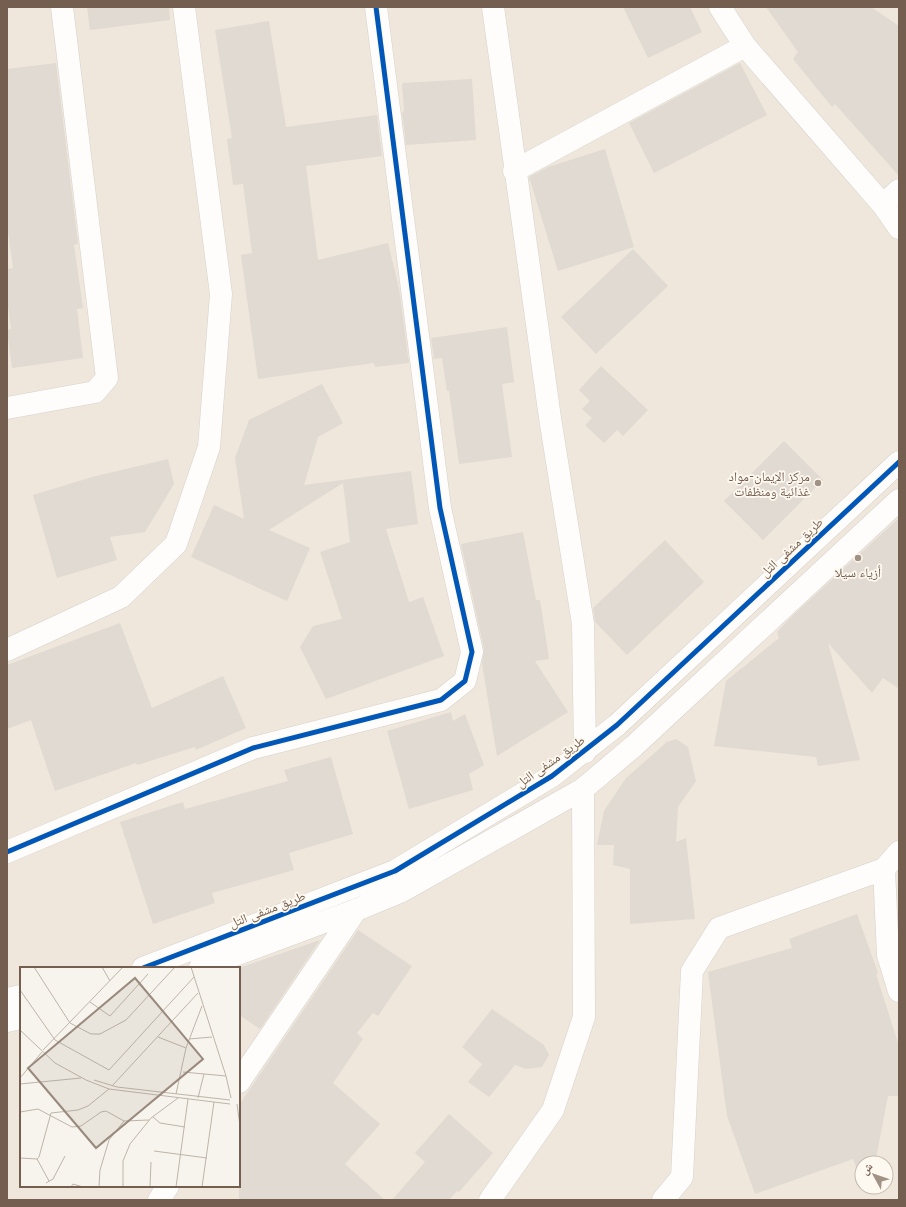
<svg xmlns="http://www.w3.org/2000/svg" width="906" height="1207" viewBox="0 0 906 1207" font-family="Quicksand,'Noto Naskh Arabic',sans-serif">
	<rect width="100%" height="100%" fill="#f7f4ed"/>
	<path fill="#efe7db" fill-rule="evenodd" d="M 7,7 L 899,7 L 899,1200 L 7,1200 ZM 21,968 L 239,968 L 239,1186 L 21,1186 ZM 862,1163 L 886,1163 L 886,1187 L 862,1187 Z"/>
	<path fill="#e0dad3" d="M 87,7 L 169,7 L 170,20 L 90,30 Z
		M 623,7 L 690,7 L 702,32 L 648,58 Z
		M 766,7 L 871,7 L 899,26 L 899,176 L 835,104 L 832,107 L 793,59 L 798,52 Z
		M 269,21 L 286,127 L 377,115 L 382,156 L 306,166 L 318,260 L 388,243 L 399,288 L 409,363 L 375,367 L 374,363 L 258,379 L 241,255 L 252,253 L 243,184 L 233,185 L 227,139 L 232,138 L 215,30 Z
		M 56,63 L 78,244 L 74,245 L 83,308 L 77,309 L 83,358 L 12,368 L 7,330 L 11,329 L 7,299 L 7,269 L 13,268 L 7,225 L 7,69 Z
		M 740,63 L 767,115 L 654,173 L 629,123 Z
		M 472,79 L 476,140 L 406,145 L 402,112 L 404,111 L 402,83 Z
		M 605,149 L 634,247 L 558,271 L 529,177 L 548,167 Z
		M 633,249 L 668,286 L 596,354 L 561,317 Z
		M 507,327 L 514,382 L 502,384 L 512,457 L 459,464 L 449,391 L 447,391 L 442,358 L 434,359 L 431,338 Z
		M 601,366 L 648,410 L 623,436 L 617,430 L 604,443 L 585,425 L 592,418 L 582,409 L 590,401 L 579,390 Z
		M 322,384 L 343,423 L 318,437 L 304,485 L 411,471 L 418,524 L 386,529 L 409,602 L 423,597 L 444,656 L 326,699 L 300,647 L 313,626 L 342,619 L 320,552 L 350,542 L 343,483 L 269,530 L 310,548 L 287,601 L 191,557 L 214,505 L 244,519 L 235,458 L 249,420 Z
		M 784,441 L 823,480 L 763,540 L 724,501 Z
		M 168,459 L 174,484 L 145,532 L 110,537 L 117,560 L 57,578 L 33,495 L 92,477 Z
		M 899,518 L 899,689 L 883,678 L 872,693 L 828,643 L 860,760 L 818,766 L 816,757 L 714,746 L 726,681 L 779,638 L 777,632 L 791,617 Z
		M 523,532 L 536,600 L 540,600 L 549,659 L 535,661 L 568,712 L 497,756 L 482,663 L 484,649 L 461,544 Z
		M 665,540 L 704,582 L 627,655 L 595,622 L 593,608 Z
		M 120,623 L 152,708 L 223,676 L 246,728 L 196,750 L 195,747 L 137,765 L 136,763 L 55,791 L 31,720 L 7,729 L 7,665 Z
		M 451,712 L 453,721 L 465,714 L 484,765 L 469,774 L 473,790 L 409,809 L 387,731 Z
		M 676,739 L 688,747 L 696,781 L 678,807 L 676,842 L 686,838 L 695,919 L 630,924 L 630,869 L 613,865 L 614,845 L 597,845 L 604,811 L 626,778 L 667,742 Z
		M 331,757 L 353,834 L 289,853 L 294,870 L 212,893 L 215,903 L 153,924 L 120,822 L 183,802 L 185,809 L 288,781 L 284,770 Z
		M 857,914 L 878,973 L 876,974 L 899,1046 L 899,1096 L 888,1096 L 875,1163 L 862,1163 L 862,1166 L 856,1167 L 853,1159 L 755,1194 L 727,1116 L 708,972 L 792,948 L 789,939 Z
		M 358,930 L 412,966 L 378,1016 L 373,1013 L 357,1033 L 363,1039 L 333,1083 L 380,1124 L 345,1164 L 385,1200 L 239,1200 L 239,1105 Z
		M 320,940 L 260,1029 L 239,1015 L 239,968 Z
		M 492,1009 L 544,1045 L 549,1055 L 542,1067 L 526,1069 L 515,1065 L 489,1097 L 468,1082 L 482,1064 L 462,1047 Z
		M 449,1114 L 493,1153 L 459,1192 L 457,1191 L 449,1200 L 392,1200 L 425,1162 L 415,1153 Z"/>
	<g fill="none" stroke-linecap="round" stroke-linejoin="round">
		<defs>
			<path id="minor" d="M 493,7 L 550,418 L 583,624 L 585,752
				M 720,7 L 745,46 L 883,205 L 899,228
				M 514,171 L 745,46
				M 883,205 L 899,190
				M 7,408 L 95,392 L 107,378 L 62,7
				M 7,650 L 121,597 L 176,544 L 209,447 L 221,294 L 184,7
				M 7,852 L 253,748 L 441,700 L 465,681 L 472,652 L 440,508 L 376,7
				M 884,869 L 888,955 L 899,991
				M 239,1082 L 356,910
				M 159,1200 L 168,1186
				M 490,1200 L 553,1110 L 584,1017 L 583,789
				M 663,1200 L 682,1177 L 692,971 L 719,928 L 884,869 L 899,852"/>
			<path id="tertiary" d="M 143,968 L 395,871 L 552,776 L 617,725 L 899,462
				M 200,968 L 356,910 L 402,891 L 583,789 L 634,746 L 899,500
				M 7,999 L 21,996
				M 7,1021 L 21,1018"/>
		</defs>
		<use href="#minor" stroke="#d6d1cb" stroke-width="23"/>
		<use href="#tertiary" stroke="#d6d1cb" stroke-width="23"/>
		<use href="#minor" stroke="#fefdfc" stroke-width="22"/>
		<use href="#tertiary" stroke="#fefdfc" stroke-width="22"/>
		<defs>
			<path id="cycleway" d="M 7,852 L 253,748 L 441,700 L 465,681 L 472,652 L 440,508 L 376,7
				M 143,968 L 395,871 L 552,776 L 617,725 L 899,462"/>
		</defs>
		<use href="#cycleway" stroke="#fef9f0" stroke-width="8"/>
		<use href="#cycleway" stroke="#0057b8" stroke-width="5"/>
	</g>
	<g fill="#a19286" stroke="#fef9f0" stroke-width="1.5">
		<circle cx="818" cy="483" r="4"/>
		<circle cx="858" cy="558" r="4"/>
	</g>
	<g text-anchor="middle" stroke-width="3.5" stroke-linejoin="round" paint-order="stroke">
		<g font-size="13" fill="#735e4f" stroke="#fef9f0" text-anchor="end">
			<text x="810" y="481">مركز الإيمان-مواد<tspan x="810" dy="15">غذائية ومنظفات</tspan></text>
			<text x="858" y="577" text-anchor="middle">أزياء سيلا</text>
		</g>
		<g font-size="13" fill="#735e4f" stroke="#fef9f0">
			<text transform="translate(791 547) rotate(-43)" y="5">طريق مشفى التل</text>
			<text transform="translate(550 761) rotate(-35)" y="5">طريق مشفى التل</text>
			<text transform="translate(267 909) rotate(-21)" y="5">طريق مشفى التل</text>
		</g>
	</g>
	<g transform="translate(20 967)">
		<rect width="220" height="220" fill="#f7f4ed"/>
		<path fill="none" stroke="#beb4a9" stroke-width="1" d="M 14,0 L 50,56 L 71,67 L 80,67 L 106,53 L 155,0M 82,0 L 90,14M 171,0 L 206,109 L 211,131M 0,23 L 35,73 L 89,103 L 174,10M 70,35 L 90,49 L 128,7M 0,63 L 35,96 L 66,113 L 89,122 L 210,137M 138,70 L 166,81M 169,72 L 192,70M 23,83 L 103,0M 163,105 L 206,109M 0,111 L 22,85M 74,113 L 97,120 L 210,133M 0,117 L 61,111M 92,119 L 178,26M 156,127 L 166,81 L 182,39M 178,131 L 184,107M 217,137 L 220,159M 0,145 L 18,142 L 52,160 L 61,159 L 81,145 L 86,144 L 104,154 L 129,153M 133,150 L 140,156 L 165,160M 134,184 L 187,191M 0,191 L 17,192 L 19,190 L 31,146 L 58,143 L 68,139 L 89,122M 17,192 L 29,214M 26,216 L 33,212 L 45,189M 51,220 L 53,217 L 63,220M 79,220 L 80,203 L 89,173 L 104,154M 103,220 L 103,194 L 110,177 L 131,151 L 158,131M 130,220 L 131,195M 156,220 L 168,132M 182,220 L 194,135"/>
		<path fill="#9a8a7e" fill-opacity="0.15" stroke="#9a8a7e" stroke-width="2" d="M 115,11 L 183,92 L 76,181 L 8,101 Z"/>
		<rect width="220" height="220" fill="none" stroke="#735e4f" stroke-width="2"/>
	</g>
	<rect width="906" height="1207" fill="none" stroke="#735e4f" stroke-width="16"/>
	<g transform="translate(874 1175) rotate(310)"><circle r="19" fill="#fef9f0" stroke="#c6bbb0"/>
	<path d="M0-3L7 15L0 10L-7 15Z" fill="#a19286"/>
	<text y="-6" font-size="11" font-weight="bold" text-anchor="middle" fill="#735e4f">ش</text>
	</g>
</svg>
